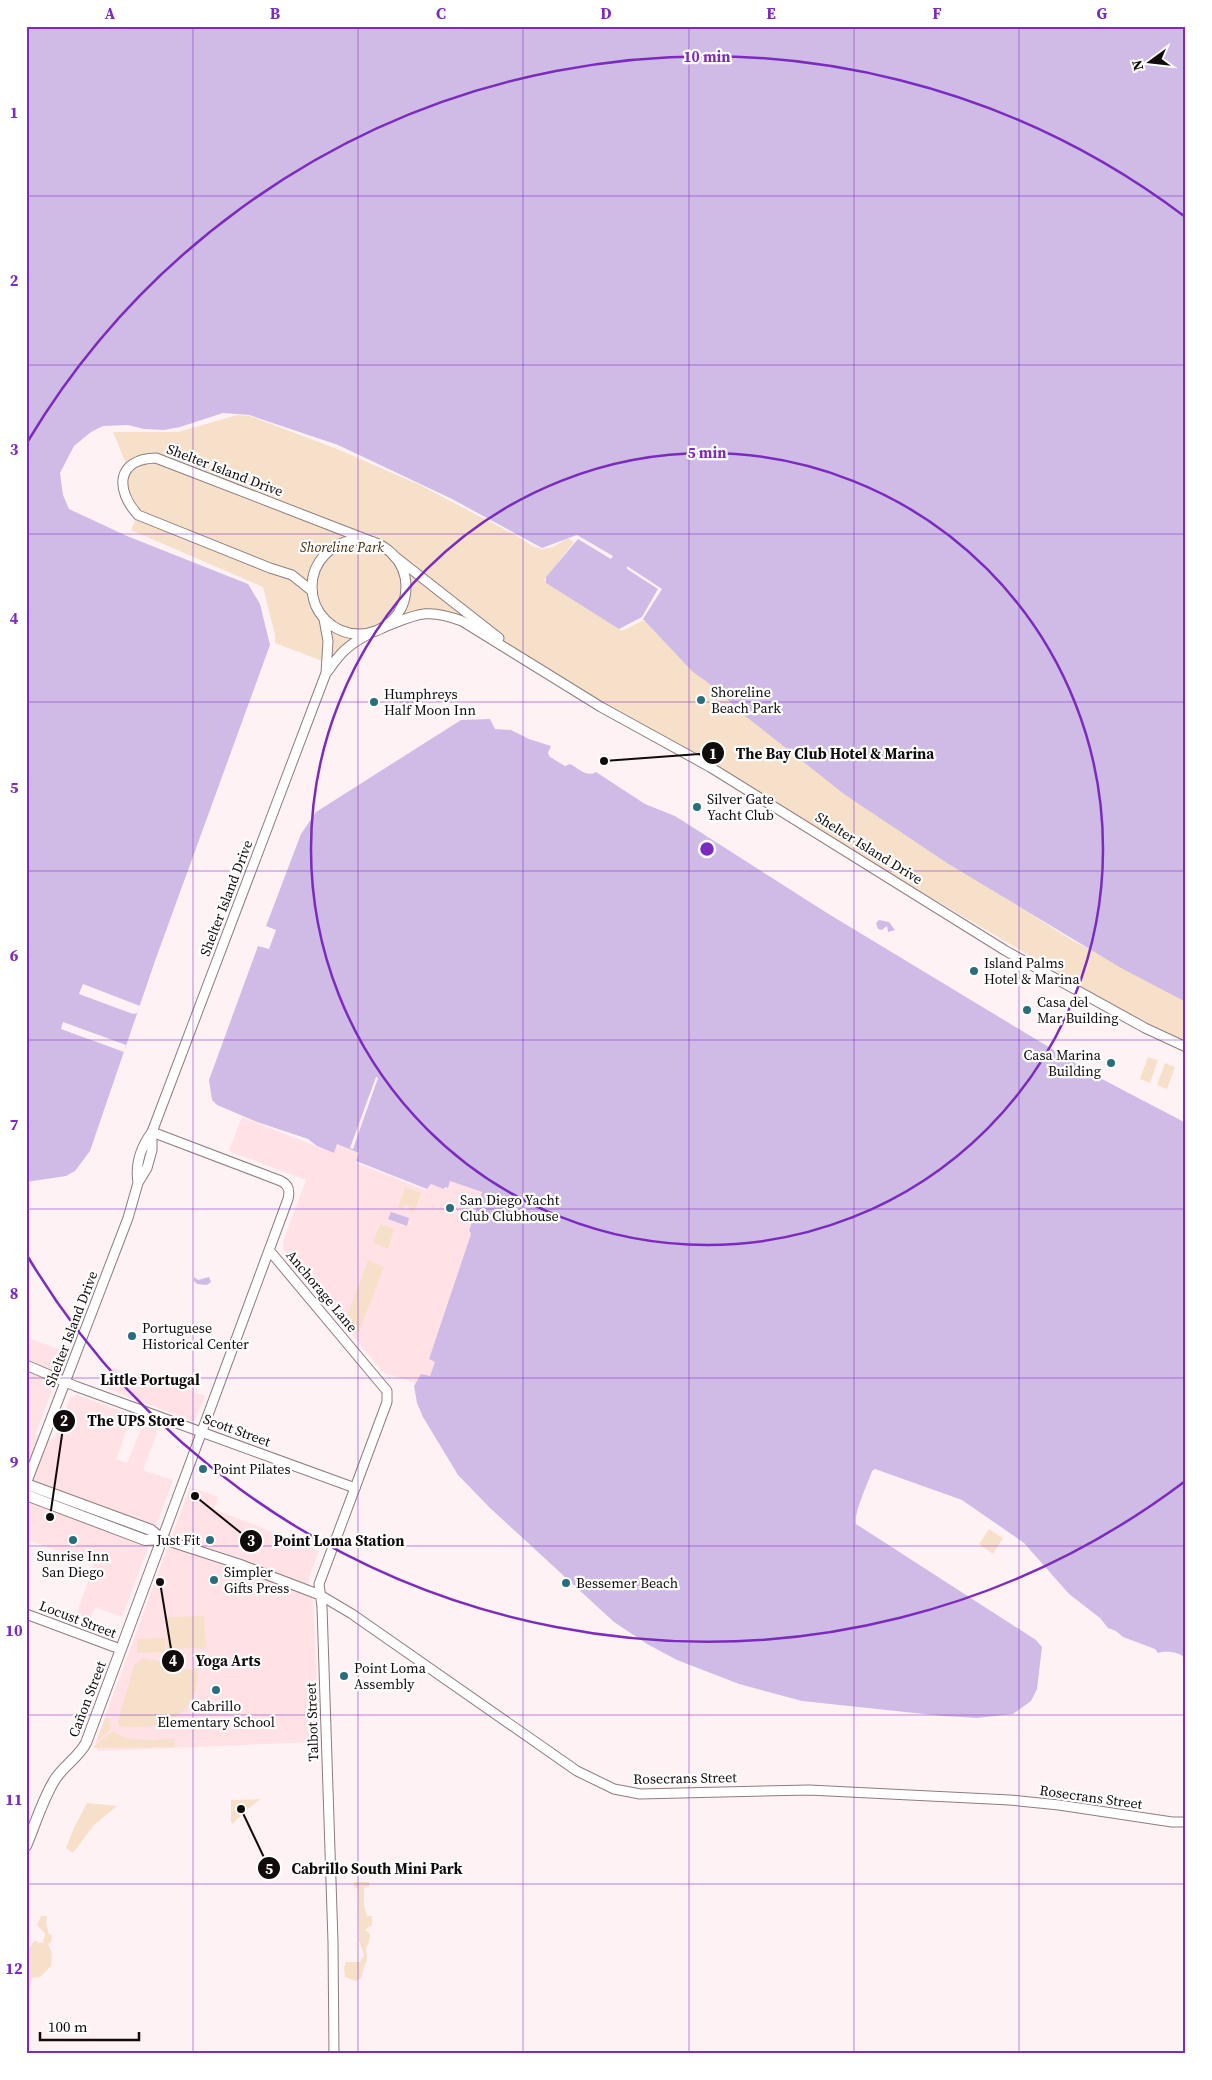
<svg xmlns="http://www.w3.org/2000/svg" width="1212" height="2080" viewBox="0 0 1212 2080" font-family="'Source Serif 4',serif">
	<rect width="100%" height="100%" fill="#fff2f4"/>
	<path fill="#ffe1e6" d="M 242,1117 L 333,1153 L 337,1144 L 359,1153 L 356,1163 L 425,1190 L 429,1188 L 431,1184 L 445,1189 L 447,1188 L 450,1181 L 482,1192 L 468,1231 L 471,1234 L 429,1359 L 435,1362 L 430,1377 L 420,1379 L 415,1383 L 384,1373 L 287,1257 L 283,1248 L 283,1242 L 306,1180 L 229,1151 Z
		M 26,1337 L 66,1352 L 35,1435 L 54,1440 L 70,1398 L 77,1395 L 129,1414 L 130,1421 L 116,1459 L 127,1463 L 142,1427 L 151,1421 L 160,1424 L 143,1470 L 173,1480 L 122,1617 L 95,1607 L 87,1626 L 74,1621 L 94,1564 L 26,1539 Z
		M 113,1368 L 159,1387 L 162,1380 L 205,1396 L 195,1420 L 192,1421 L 106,1388 Z
		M 190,1487 L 218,1497 L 214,1509 L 319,1551 L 308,1581 L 313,1603 L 319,1731 L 318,1738 L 315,1742 L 98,1751 L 96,1747 L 96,1741 Z"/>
	<path fill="#f7e0ca" d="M 237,415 L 250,416 L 337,449 L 420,485 L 519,537 L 532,546 L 542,549 L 553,547 L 568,538 L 574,542 L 544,580 L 622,631 L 644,620 L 737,709 L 820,775 L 904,834 L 1070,939 L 1186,1001 L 1186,1043 L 1147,1025 L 837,842 L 439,611 L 380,627 L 356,638 L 330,664 L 275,643 L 275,635 L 263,587 L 131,530 L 137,516 L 127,501 L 126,464 L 113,432 L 178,432 Z
		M 1148,1057 L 1158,1060 L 1150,1083 L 1140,1079 Z
		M 1165,1063 L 1175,1067 L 1167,1089 L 1157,1085 Z
		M 405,1187 L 421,1193 L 414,1213 L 409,1211 L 410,1207 L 405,1205 L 403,1209 L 398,1207 Z
		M 380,1224 L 394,1229 L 388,1249 L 373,1243 Z
		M 368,1260 L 384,1267 L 358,1334 L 348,1330 L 344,1324 Z
		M 989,1529 L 1003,1538 L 993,1554 L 979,1544 Z
		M 204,1616 L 206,1648 L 167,1649 L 166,1617 Z
		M 165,1638 L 165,1652 L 137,1653 L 137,1639 Z
		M 144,1658 L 170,1664 L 171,1669 L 198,1669 C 199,1674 198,1679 197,1684 C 190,1722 152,1731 119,1726 L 118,1721 L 134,1665 Z
		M 106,1717 L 109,1719 L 111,1729 L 97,1741 Z
		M 113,1731 C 130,1744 154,1739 174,1739 L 175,1747 L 95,1748 L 94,1746 Z
		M 260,1799 C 251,1807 241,1814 233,1824 L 231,1822 L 231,1800 Z
		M 87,1803 L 117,1806 L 94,1825 L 73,1853 L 66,1848 L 74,1828 Z
		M 354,1882 L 369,1882 L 369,1887 L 364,1888 L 364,1905 L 367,1916 L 372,1916 L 372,1925 L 365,1930 L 370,1934 L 369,1942 L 366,1948 L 367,1959 L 361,1978 L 355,1981 L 345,1977 L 344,1969 L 346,1962 L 360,1962 L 364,1955 L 359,1941 L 358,1889 L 354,1887 Z
		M 41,1916 L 47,1916 L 46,1923 L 49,1934 L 52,1935 L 51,1942 L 48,1945 L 52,1953 L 51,1966 L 40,1977 L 32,1978 L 29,1994 L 26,1997 C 26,1979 21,1952 36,1940 L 38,1943 L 43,1943 L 45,1934 L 37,1925 Z"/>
	<path fill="#d0bbe6" d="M 26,26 L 1186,26 L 1186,1002 L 1121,968 L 947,863 L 844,794 L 744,715 L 715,688 L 692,671 L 643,619 L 662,589 L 627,566 L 627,569 L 658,589 L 642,617 L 619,629 L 554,588 L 546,583 L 546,577 L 578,539 L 611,559 L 613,556 L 577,535 L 542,548 L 452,499 L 338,445 L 249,415 L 223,413 L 180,427 L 164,430 L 144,429 L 128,425 L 103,426 L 91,432 L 74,446 L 60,473 L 63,495 L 69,509 L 127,536 L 248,584 L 260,604 L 270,645 L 155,961 L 90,1151 L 75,1171 L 66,1176 L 26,1182 Z
		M 422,694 L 424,698 L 413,708 L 405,710 L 402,708 L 400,701 L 408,696 L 414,698 Z
		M 490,719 L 495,729 L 511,730 L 529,739 L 551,746 L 548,753 L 550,757 L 565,766 L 570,764 C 578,768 587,778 596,772 L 645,804 L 675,816 L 827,913 L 1100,1078 L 1186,1123 L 1186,1659 C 1181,1652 1166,1650 1158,1653 L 1155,1649 L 1123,1637 L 1116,1631 L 1108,1628 L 1100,1618 L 1069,1594 L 1024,1543 L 962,1500 L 875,1469 L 872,1471 C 868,1484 854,1511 856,1524 L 1036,1640 L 1042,1647 L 1037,1689 L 1031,1701 L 1013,1714 L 977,1718 L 943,1716 L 802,1701 L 739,1684 L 677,1660 L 647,1644 L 614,1622 L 490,1508 L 458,1475 L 423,1417 L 417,1403 L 414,1386 L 421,1374 L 430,1376 L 435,1362 L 429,1359 L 471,1234 L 469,1230 L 482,1192 L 450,1181 L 448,1188 L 445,1187 L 444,1189 L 431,1184 L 427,1189 L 356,1161 L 359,1153 L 337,1144 L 334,1153 L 317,1146 L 308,1139 L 257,1122 L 217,1105 L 212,1100 L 209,1080 L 258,946 L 269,949 L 276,930 L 266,926 L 301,834 L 316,812 L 461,720 Z
		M 879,920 L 889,922 L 895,930 L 888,932 L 887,926 L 882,930 L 878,929 L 876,923 Z
		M 391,1212 L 409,1218 L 407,1226 L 388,1219 Z
		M 194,1277 L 198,1280 L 209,1277 L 211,1282 L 207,1285 L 197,1284 L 194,1281 Z"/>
	<path fill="#fff2f4" d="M 83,984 L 140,1006 L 137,1013 L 133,1014 L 79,994 Z
		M 63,1022 L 126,1045 L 124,1052 L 61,1029 Z
		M 376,1077 L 378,1078 L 353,1149 L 350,1148 Z"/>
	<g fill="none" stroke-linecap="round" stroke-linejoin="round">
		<defs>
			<path id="tertiary" d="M 393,555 L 499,638
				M 312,591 L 292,575 L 270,568 L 138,515 C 115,490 116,459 156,458 L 373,542
				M 382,628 C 416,615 425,607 462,621 L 601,707 L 710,767 L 1006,951 L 1145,1028 L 1186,1047
				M 152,1132 L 281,1181 C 289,1185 290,1191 288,1199 L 162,1539
				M 269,1250 L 387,1391 L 387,1402 L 355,1488
				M 320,1595 L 352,1614 L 577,1771 L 614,1789 L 640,1794 L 809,1790 L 1010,1800 L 1059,1805 L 1172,1822 L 1186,1822
				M 26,1614 L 120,1649"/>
			<path id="secondary" d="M312 587a47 47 0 1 1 94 0a47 47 0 1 1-94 0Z
				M 328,671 C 340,653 347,646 367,635
				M 138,1183 C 135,1164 140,1148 152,1132 L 326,673 L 328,641 L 324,619
				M 26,1365 L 75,1386 L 355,1488 L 319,1584 L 322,1607 L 333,1942 L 334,2054
				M 26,1484 L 128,1218 L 138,1183 L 147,1168 L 152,1150 L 152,1132
				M 162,1539 L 239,1564 L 320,1595"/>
			<path id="primary" d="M 26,1484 L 151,1530 L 162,1539
				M 26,1495 L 145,1540 L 162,1539
				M 26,1846 C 35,1825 42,1801 54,1781 C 62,1767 78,1758 86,1743 L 162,1539"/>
		</defs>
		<use href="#tertiary" stroke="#8e7c7e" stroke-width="11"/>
		<use href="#secondary" stroke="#8e7c7e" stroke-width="11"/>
		<use href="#primary" stroke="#8e7c7e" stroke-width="12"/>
		<use href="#tertiary" stroke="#fff" stroke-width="9"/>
		<use href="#secondary" stroke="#fff" stroke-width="9"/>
		<use href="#primary" stroke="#fff" stroke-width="10"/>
	</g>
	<path fill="none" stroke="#7b2cbf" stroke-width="1" stroke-opacity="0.55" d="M 193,26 L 193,2054M 358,26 L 358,2054M 523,26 L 523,2054M 689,26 L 689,2054M 854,26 L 854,2054M 1019,26 L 1019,2054M 26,196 L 1186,196M 26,365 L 1186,365M 26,534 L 1186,534M 26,702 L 1186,702M 26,871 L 1186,871M 26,1040 L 1186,1040M 26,1209 L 1186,1209M 26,1378 L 1186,1378M 26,1546 L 1186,1546M 26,1715 L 1186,1715M 26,1884 L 1186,1884"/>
	<g fill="none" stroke="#7b2cbf" stroke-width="2.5">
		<circle cx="707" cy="849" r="396"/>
		<path d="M1184 1482A792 792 0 0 1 28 1257M28 441A792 792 0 0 1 1184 216"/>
	</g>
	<g fill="#2a6d7f" stroke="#fff" stroke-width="2">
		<circle cx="701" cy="700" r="5"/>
		<circle cx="374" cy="702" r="5"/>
		<circle cx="697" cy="807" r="5"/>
		<circle cx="974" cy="971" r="5"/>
		<circle cx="1027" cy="1010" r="5"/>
		<circle cx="1111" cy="1063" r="5"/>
		<circle cx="450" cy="1208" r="5"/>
		<circle cx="132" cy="1336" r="5"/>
		<circle cx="203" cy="1469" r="5"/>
		<circle cx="73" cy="1540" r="5"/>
		<circle cx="210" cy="1540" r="5"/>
		<circle cx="214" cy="1580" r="5"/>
		<circle cx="566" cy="1583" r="5"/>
		<circle cx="344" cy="1676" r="5"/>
		<circle cx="216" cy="1690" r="5"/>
	</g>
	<g text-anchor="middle" stroke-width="4.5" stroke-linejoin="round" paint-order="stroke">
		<g font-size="14" fill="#120b0c" stroke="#fff">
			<text transform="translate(225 470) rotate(21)" y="5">Shelter Island Drive</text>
			<text transform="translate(869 848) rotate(32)" y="5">Shelter Island Drive</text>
			<text transform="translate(226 898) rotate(-69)" y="5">Shelter Island Drive</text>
			<text transform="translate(322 1291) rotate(50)" y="5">Anchorage Lane</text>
			<text transform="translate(71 1329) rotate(-69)" y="5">Shelter Island Drive</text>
			<text transform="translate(237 1430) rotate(20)" y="5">Scott Street</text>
			<text transform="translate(78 1619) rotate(21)" y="5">Locust Street</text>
			<text transform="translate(87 1699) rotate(-69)" y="5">Cañon Street</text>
			<text transform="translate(312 1722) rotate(-92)" y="5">Talbot Street</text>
			<text transform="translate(685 1778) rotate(-1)" y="5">Rosecrans Street</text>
			<text transform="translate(1091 1797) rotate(8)" y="5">Rosecrans Street</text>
		</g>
		<g font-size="14" font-style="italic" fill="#452c0f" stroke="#fff">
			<text x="342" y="552">Shoreline Park</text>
		</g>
		<g font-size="14" fill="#120b0c" stroke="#fff" text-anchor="start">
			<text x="711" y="697">Shoreline<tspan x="711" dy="16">Beach Park</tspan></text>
			<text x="384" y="699">Humphreys<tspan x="384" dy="16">Half Moon Inn</tspan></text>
			<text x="707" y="804">Silver Gate<tspan x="707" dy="16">Yacht Club</tspan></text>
			<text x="984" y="968">Island Palms<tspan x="984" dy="16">Hotel &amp; Marina</tspan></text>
			<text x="1037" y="1007">Casa del<tspan x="1037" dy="16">Mar Building</tspan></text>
			<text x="1101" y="1060" text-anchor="end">Casa Marina<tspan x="1101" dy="16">Building</tspan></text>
			<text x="460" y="1205">San Diego Yacht<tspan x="460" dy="16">Club Clubhouse</tspan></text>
			<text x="142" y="1333">Portuguese<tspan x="142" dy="16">Historical Center</tspan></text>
			<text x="213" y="1474">Point Pilates</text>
			<text x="200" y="1545" text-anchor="end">Just Fit</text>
			<text x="73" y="1561" text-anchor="middle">Sunrise Inn<tspan x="73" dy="16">San Diego</tspan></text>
			<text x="224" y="1577">Simpler<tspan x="224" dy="16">Gifts Press</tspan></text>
			<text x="576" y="1588">Bessemer Beach</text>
			<text x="354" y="1673">Point Loma<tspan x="354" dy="16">Assembly</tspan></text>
			<text x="216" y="1711" text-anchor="middle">Cabrillo<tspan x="216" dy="16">Elementary School</tspan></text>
		</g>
		<g font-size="15" font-weight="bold" fill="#120b0c" stroke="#fff">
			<text x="150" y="1385">Little Portugal</text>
		</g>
	</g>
	<circle cx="707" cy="849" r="8" fill="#7b2cbf" stroke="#fff" stroke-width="2.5"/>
	<g font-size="15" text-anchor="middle" font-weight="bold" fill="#7b2cbf" stroke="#fff" stroke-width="4.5" stroke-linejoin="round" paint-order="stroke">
		<text x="707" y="62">10 min</text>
		<text x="707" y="458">5 min</text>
	</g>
	<path fill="none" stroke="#120b0c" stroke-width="2" d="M604 761L713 753M50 1517L64 1421M195 1496L251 1541M160 1582L173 1661M241 1809L269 1868"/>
	<g fill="#120b0c" stroke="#fff" stroke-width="2">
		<circle cx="604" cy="761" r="5"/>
		<circle cx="50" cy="1517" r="5"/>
		<circle cx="195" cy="1496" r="5"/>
		<circle cx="160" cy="1582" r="5"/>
		<circle cx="241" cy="1809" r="5"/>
		<circle cx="713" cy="753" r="12"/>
		<circle cx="64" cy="1421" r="12"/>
		<circle cx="251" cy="1541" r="12"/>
		<circle cx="173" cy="1661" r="12"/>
		<circle cx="269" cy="1868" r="12"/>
	</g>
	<g font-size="15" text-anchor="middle" font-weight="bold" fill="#fff">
		<text x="713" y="759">1</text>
		<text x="64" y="1426">2</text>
		<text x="251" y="1546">3</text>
		<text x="173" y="1666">4</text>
		<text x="269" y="1874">5</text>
	</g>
	<g font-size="15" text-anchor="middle" font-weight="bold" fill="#120b0c" stroke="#fff" stroke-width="4.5" stroke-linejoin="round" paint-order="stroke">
		<text x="835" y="759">The Bay Club Hotel &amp; Marina</text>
		<text x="136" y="1426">The UPS Store</text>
		<text x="339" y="1546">Point Loma Station</text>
		<text x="228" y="1666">Yoga Arts</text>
		<text x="377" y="1874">Cabrillo South Mini Park</text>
	</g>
	<rect width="1212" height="2080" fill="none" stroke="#ffffff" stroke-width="55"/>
	<g transform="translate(1150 62) rotate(255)" stroke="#ffffff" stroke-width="4" paint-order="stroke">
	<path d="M0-4L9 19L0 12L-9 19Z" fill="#120b0c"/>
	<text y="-8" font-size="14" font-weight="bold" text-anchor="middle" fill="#120b0c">N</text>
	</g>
	<path d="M40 2032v8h99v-8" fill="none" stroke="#120b0c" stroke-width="2.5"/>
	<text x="48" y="2032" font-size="15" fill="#120b0c" stroke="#ffffff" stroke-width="4" paint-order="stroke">100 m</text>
	<rect x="28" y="28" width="1156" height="2024" fill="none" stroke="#7b2cbf" stroke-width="2"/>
	<g font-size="16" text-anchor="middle" font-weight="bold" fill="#7b2cbf">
		<text x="110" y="19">A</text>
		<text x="275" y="19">B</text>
		<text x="441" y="19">C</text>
		<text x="606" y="19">D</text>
		<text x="771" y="19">E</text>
		<text x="937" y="19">F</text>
		<text x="1102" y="19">G</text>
		<text x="14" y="118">1</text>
		<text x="14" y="286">2</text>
		<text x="14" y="455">3</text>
		<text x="14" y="624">4</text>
		<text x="14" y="793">5</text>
		<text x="14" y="961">6</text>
		<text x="14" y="1130">7</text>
		<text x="14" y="1299">8</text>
		<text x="14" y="1468">9</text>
		<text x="14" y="1636">10</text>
		<text x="14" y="1805">11</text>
		<text x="14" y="1974">12</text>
	</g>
</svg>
